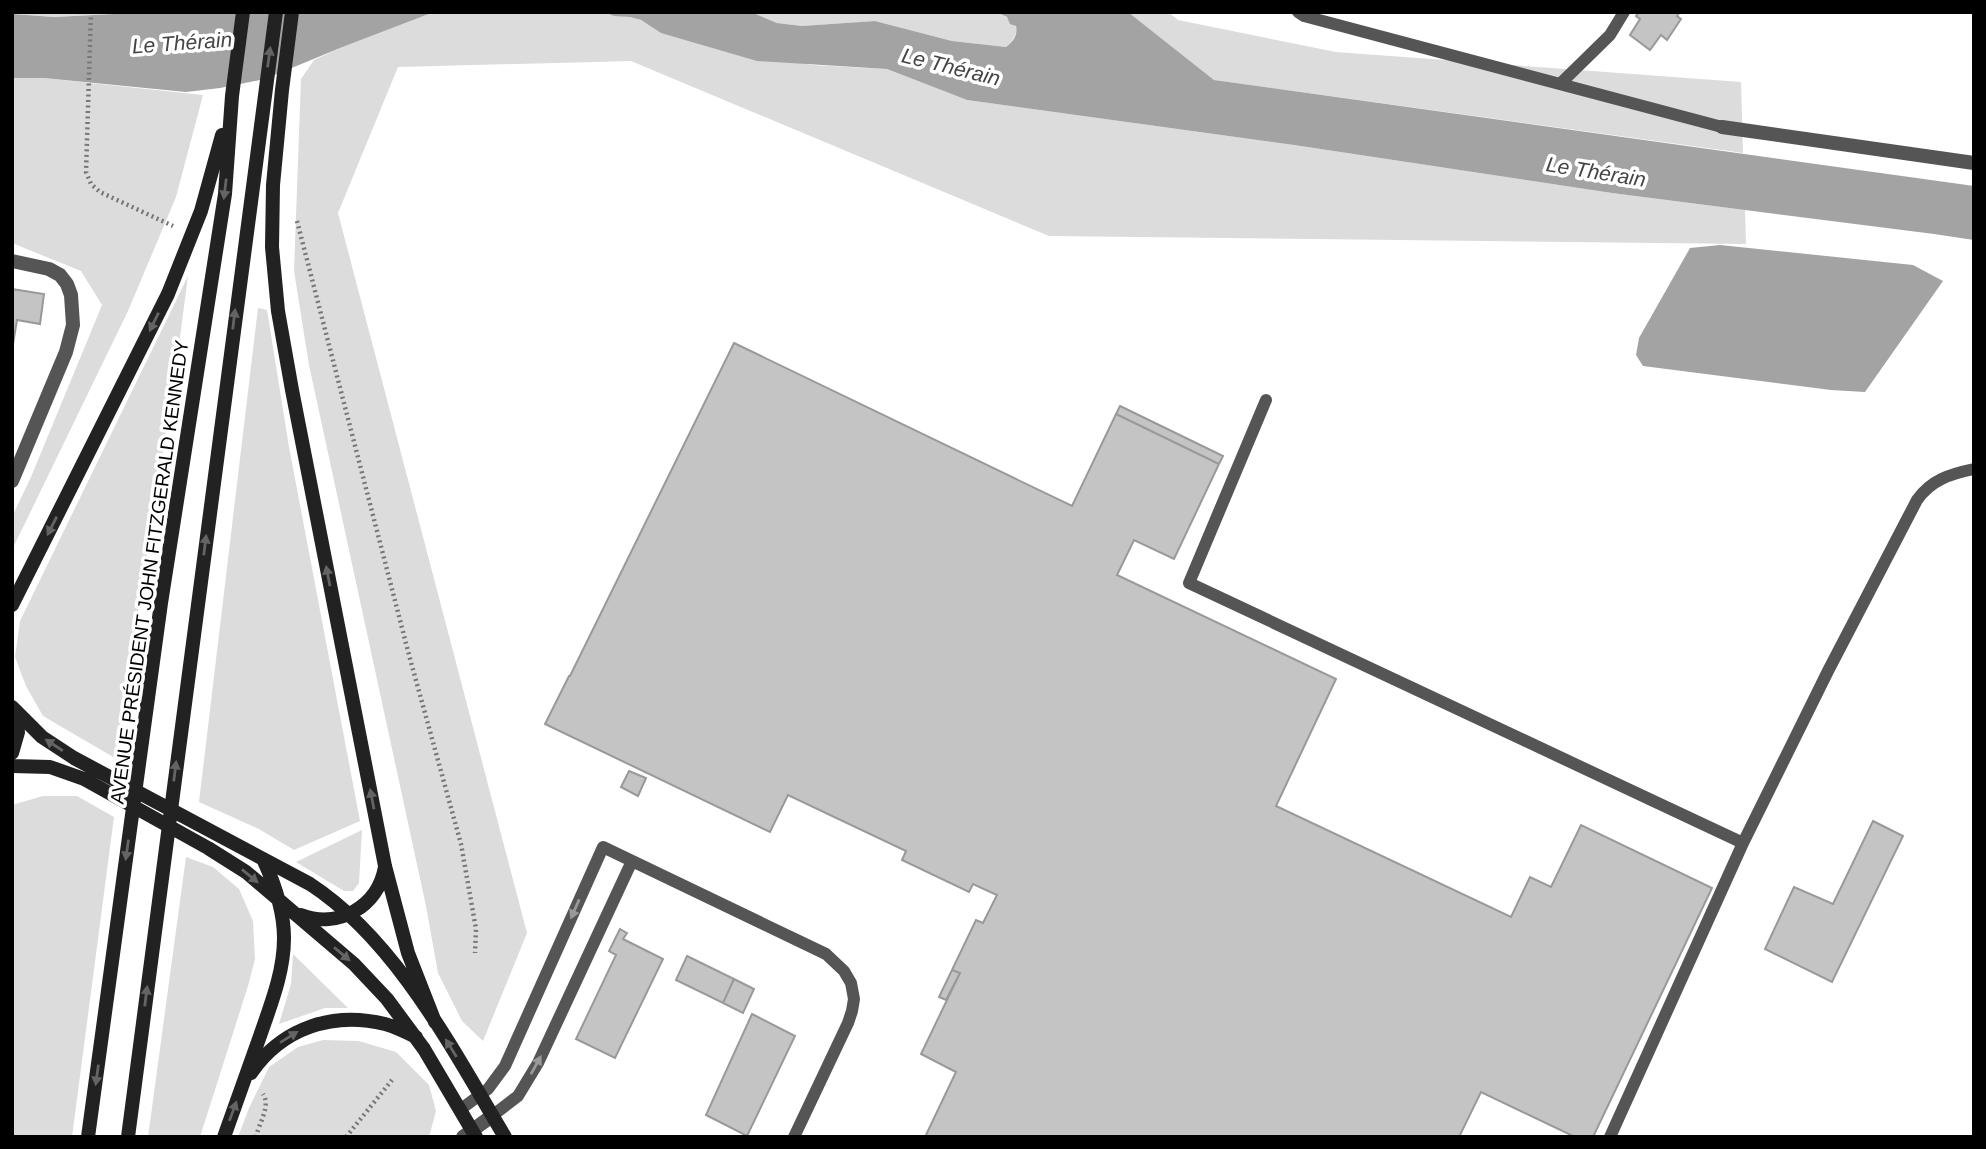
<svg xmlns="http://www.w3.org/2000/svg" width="1986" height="1149" viewBox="0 0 1986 1149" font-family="Helvetica,sans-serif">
	<rect width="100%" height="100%" fill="#fff"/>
	<path fill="#dcdcdc" d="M 12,12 L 154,12 L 54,17 L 12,14 Z
		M 434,12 L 603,12 C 615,17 628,15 640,20 C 647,23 654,28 661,33 L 811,65 L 887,69 L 967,100 L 1294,145 L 1612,193 L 1745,210 L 1746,244 L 1049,236 L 631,61 L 398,67 L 338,213 L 527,933 L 483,1041 L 462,1021 L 438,973 L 426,906 L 309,365 L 294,271 L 301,79 L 314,60 L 340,48 Z
		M 751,12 L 996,12 C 1016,21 1025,29 1006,47 L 952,41 L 875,21 L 802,26 L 777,23 Z
		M 1128,12 L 1168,12 L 1178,20 L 1336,52 L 1741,82 L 1743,153 L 1214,80 Z
		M 12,78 L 44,78 L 203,95 L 176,197 L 128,311 L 12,550 L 12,517 L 31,477 L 102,305 L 81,271 L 12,243 Z
		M 188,276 L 173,390 L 115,758 L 43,716 L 26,686 L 15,657 L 20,621 Z
		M 258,308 L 267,310 L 289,447 L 360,821 L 294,850 L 259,829 L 199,802 Z
		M 43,796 L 77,796 L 114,817 L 72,1137 L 14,1137 L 12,1116 L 12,805 Z
		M 362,830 L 359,883 L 353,891 L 344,891 L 296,862 Z
		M 186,857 L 213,867 L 239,889 L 253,921 L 255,959 L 248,986 L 200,1137 L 148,1137 Z
		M 293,954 L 348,1008 L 325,1008 L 279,1024 L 291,984 Z
		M 323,1040 L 359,1041 L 396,1052 L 429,1085 L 436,1111 L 429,1137 L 238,1137 L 249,1108 L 269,1067 L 298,1047 Z"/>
	<path fill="#a3a3a3" d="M 154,12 L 434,12 L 340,48 L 265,79 L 220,88 L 186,92 L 44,78 L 12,78 L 12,14 L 54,17 Z
		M 604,12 L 751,12 L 777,23 L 802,26 L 875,21 L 952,41 L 1006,47 C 1013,41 1018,36 1016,26 L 1010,24 L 1007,17 L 996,12 L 1128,12 L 1214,80 L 1974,186 L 1974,240 L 1934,234 L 1612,193 L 1294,145 L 967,100 L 887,69 L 757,61 L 661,33 L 641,20 L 630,17 L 614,16 Z
		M 1720,245 L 1913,265 L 1943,281 L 1865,392 L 1831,390 L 1643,366 L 1636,355 L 1639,338 L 1690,248 Z"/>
	<path fill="#c4c4c4" stroke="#999" stroke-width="2" d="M 1639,12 L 1680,12 L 1677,16 L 1681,19 L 1667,40 L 1661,35 L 1650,50 L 1630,35 L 1640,19 L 1636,16 Z
		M 12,289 L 44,294 L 40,324 L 17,320 L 13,344 Z
		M 734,343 L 1072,506 L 1116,414 L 1219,464 L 1174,559 L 1134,540 L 1117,575 L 1336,679 L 1276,806 L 1511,917 L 1530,877 L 1551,887 L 1581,825 L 1712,888 L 1593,1137 L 1575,1137 L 1481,1092 L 1459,1137 L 925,1137 L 956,1072 L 921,1054 L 960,973 L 952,970 L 976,920 L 983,923 L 997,895 L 973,884 L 969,892 L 902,860 L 906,851 L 788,795 L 770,832 L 545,724 L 569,676 L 570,676 Z
		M 1120,406 L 1223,456 L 1219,464 L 1116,414 Z
		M 629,771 L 646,778 L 638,796 L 621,787 Z
		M 1873,821 L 1903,836 L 1832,982 L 1765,949 L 1794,887 L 1833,904 Z
		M 620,929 L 627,933 L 623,939 L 663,959 L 615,1058 L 576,1039 L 616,955 L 609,951 Z
		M 687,956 L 734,979 L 723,1003 L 676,980 Z
		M 952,970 L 960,973 L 946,1000 L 939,997 Z
		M 734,979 L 754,989 L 743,1013 L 723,1003 Z
		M 752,1014 L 795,1036 L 747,1136 L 706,1115 Z"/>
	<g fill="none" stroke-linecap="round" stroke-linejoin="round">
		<path stroke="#777" stroke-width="4.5" stroke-dasharray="2 3.5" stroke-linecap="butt" d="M 91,12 L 86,172 L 91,184 L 100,192 L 173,226
			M 297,221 L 409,655 L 461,844 L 476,929 L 475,953
			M 256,1137 C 259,1123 271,1106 263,1094
			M 346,1137 L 392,1080"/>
		<path stroke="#555" stroke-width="12" d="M 1298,12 L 1304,16 L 1722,127
			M 1560,84 L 1610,35 L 1624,12
			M 1266,400 L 1189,583 L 1743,843
			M 461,1109 L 488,1089 L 505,1066 L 603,847 L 826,954 L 844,971 L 851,983 L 854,999 L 852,1011 L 848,1023 L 794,1137
			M 492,1116 L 518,1096 L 538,1063 L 632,861
			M 1610,1137 L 1743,843 L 1828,671 L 1917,500 C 1931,480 1950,474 1974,469"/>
		<path stroke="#555" stroke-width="14" d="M 1722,127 L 1974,163
			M 12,261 L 49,269 L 60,275 L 67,284 L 71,295 L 73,325 L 66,352 L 12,481
			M 463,1137 L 492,1116"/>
		<path stroke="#222" stroke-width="14" d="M 292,12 L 282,90 L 273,185 L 272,247 L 278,311 L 292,390 L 385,866 L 408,953 L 435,1022
			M 12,605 L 168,294 L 201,211 L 222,135
			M 12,707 L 42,737 L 74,758 L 310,884 C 396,940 453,1050 505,1137
			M 12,753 L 18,732 L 14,711
			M 12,766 L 50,767 L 84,779 L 208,848 L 246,872 L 354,964 L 387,999 L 424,1049 L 476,1137
			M 301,915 C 338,929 378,907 385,867
			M 251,1073 C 282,1028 333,1011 385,1024 C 396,1027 406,1032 416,1037
			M 88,1137 L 161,603 L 225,194 L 232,96 L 243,12
			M 128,1137 L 276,12
			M 224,1137 C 236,1103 248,1070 260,1036 C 271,1004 284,972 284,938 C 284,911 275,885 264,861"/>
	</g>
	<defs><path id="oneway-solid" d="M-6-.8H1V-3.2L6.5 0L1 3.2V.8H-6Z" transform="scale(1.75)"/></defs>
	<g fill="#646464">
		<use href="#oneway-solid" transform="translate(269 57) rotate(-82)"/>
		<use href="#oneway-solid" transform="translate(225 189) rotate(97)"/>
		<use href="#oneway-solid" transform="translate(234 319) rotate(-83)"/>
		<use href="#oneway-solid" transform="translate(154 322) rotate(116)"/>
		<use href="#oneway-solid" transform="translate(52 526) rotate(117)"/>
		<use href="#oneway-solid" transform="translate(205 545) rotate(-83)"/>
		<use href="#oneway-solid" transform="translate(328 576) rotate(-101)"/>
		<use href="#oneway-solid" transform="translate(54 745) rotate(-147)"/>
		<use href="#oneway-solid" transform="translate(175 771) rotate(-83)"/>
		<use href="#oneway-solid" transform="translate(372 799) rotate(-101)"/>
		<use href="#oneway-solid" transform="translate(127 850) rotate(98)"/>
		<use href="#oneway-solid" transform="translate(250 876) rotate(39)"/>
		<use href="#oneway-solid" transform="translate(342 954) rotate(40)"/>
		<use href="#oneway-solid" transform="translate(146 996) rotate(-83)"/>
		<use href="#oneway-solid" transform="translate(289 1037) rotate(-32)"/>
		<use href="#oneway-solid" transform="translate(451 1048) rotate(-122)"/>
		<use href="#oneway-solid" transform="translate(97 1075) rotate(98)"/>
		<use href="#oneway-solid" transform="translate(233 1111) rotate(-70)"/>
	</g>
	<g fill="#999">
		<use href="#oneway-solid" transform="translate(575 909) rotate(114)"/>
		<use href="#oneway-solid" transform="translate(536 1065) rotate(-61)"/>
	</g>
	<g text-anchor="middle" stroke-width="7" stroke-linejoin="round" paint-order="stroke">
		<g font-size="19" fill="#000" stroke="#fff">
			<text transform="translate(149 572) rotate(-82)" y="7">AVENUE PRÉSIDENT JOHN FITZGERALD KENNEDY</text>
		</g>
		<g font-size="21" font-style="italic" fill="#444" stroke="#fff">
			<text transform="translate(182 43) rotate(-4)" y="7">Le Thérain</text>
			<text transform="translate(951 67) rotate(14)" y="7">Le Thérain</text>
			<text transform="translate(1596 172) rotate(9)" y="7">Le Thérain</text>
		</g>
	</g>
	<rect width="1986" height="1149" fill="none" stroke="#000000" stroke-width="28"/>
</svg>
